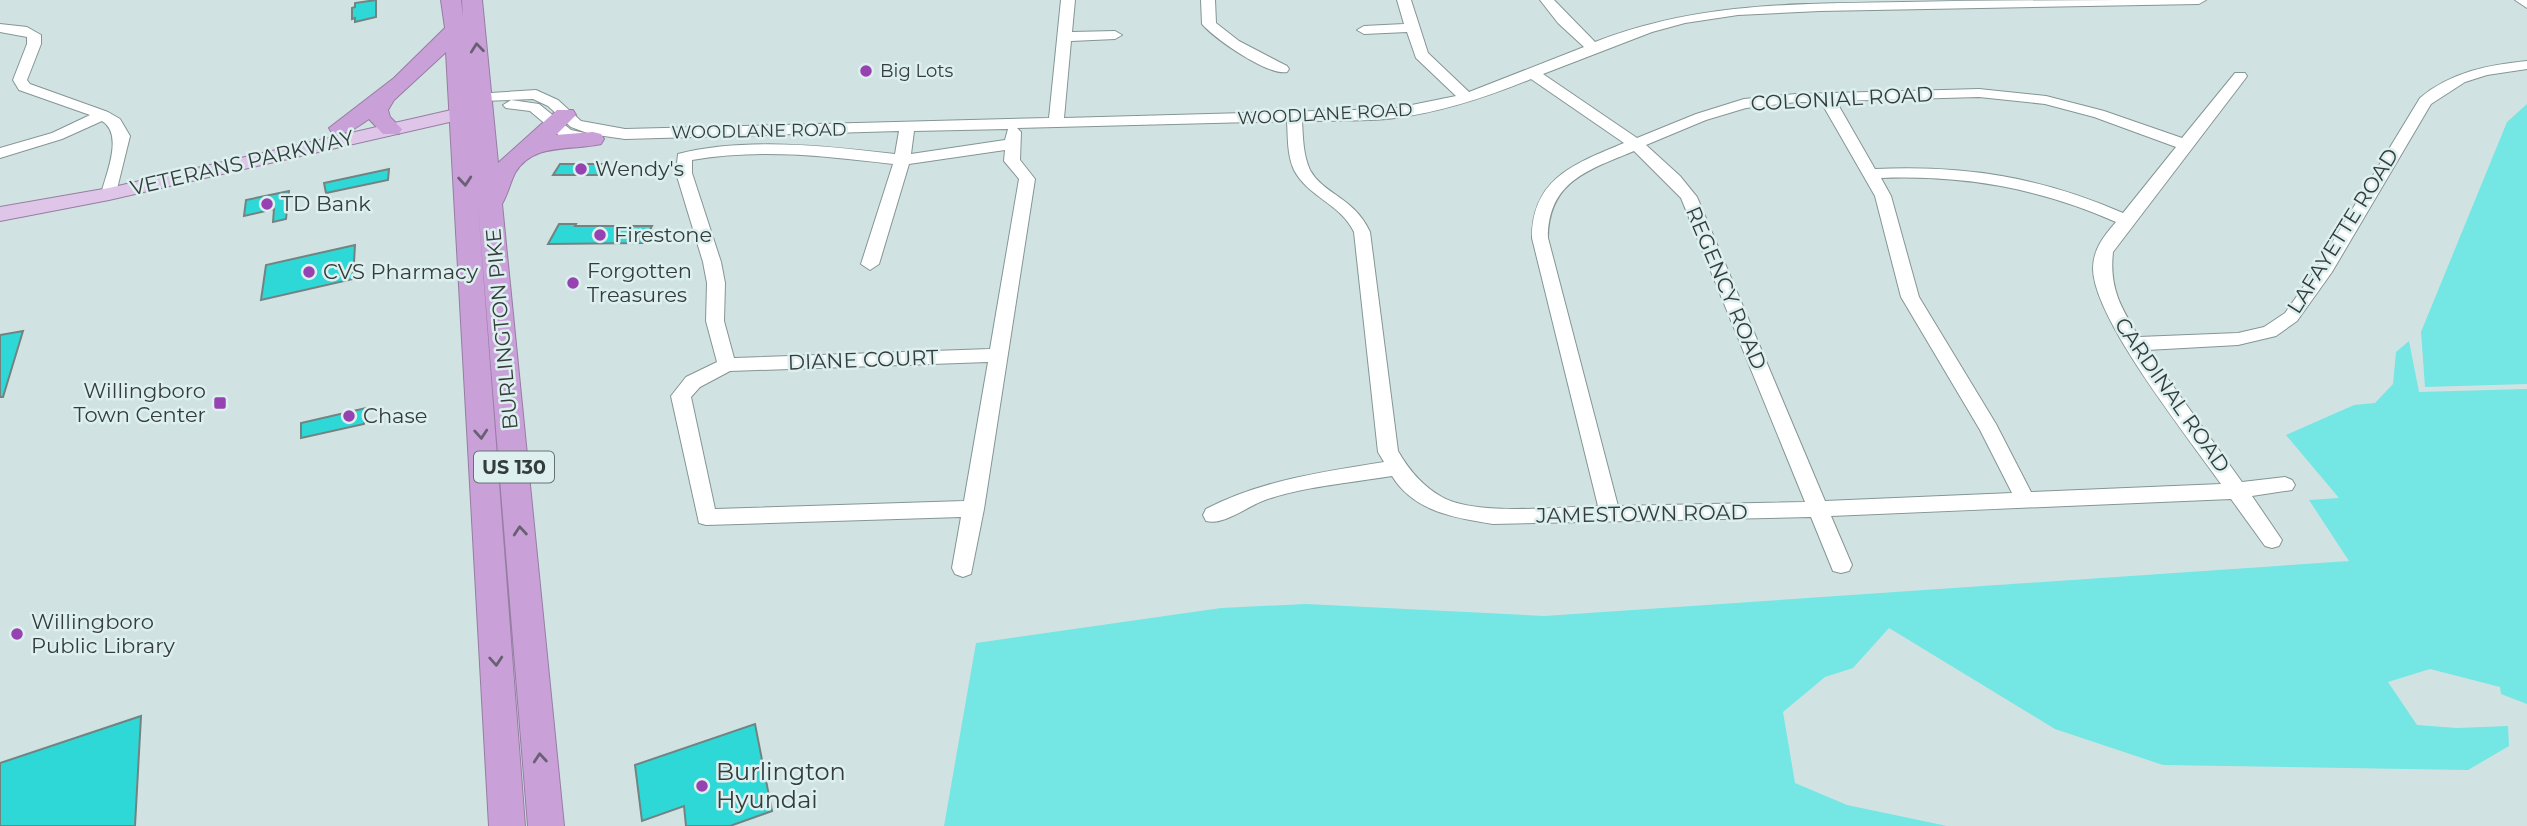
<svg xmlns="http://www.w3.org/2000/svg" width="2527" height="826" viewBox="0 0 2527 826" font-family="Montserrat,sans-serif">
	<rect width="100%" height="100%" fill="#d0e3e2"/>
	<path fill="#74e6e4" d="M 2527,104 L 2527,384 L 2425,387 L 2421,332 L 2507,122 Z
		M 2409,341 L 2419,392 L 2527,389 L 2527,704 L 2501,694 L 2500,687 L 2430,669 L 2388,682 L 2417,725 L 2457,728 L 2508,726 L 2509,746 L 2468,770 L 2163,765 L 2055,729 L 1889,628 L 1853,668 L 1825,677 L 1783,712 L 1795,783 L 1847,805 L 1947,826 L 944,826 L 976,643 L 1221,608 L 1306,604 L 1544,616 L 2349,561 L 2309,500 L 2339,498 L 2286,435 L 2354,405 L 2375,403 L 2393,384 L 2396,352 Z"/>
	<path fill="#2ed8d6" stroke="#728382" stroke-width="2" d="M 376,0 L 376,17 L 355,22 L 355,18 L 352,19 L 352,8 L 355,7 L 355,3 Z
		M 560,164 L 608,164 L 602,175 L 553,175 Z
		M 389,169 L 388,180 L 326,193 L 324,183 Z
		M 289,191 L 286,219 L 273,222 L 274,209 L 244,216 L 246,200 Z
		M 559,224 L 576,224 L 575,226 L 652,226 L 643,243 L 548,244 Z
		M 355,245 L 353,279 L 261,300 L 266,265 Z
		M 23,331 L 3,397 L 0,397 L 0,335 Z
		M 366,408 L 364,424 L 301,438 L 301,423 Z
		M 141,716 L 135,826 L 0,826 L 0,763 Z
		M 755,724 L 772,811 L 730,826 L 686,826 L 684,806 L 642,821 L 635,765 Z"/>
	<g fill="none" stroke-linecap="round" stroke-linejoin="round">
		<defs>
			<path id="minor" d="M 1061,0 L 1075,0 L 1072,32 L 1115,31 L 1122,35 L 1115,39 L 1071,41 L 1064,118 L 1392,109 L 1456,96 L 1416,58 L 1407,32 L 1364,34 L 1357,30 L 1364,26 L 1404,24 L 1397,0 L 1411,0 L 1428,53 L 1469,92 L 1584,47 L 1558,23 L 1540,0 L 1554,0 L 1595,42 C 1698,2 1795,4 1903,2 C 2004,0 2105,0 2206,0 L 2199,4 L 1820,11 L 1738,15 L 1685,23 L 1652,32 L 1543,74 L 1637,138 L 1696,114 L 1744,99 L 1796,94 L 1979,89 L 2046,96 L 2104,111 L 2182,138 L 2235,73 L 2245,73 L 2247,76 L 2245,79 L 2113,252 C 2109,288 2121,308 2139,337 L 2238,333 L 2264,327 L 2285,313 L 2316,269 L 2420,98 C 2451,72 2488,65 2527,61 L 2527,69 L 2487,75 L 2465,82 L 2431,104 L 2332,272 L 2297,321 L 2276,336 L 2238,345 L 2147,350 L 2242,482 L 2285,477 L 2292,480 L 2295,485 L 2292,490 L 2252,496 L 2282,540 L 2279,546 L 2272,548 L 2265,546 L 2231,499 L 1831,516 L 1852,565 L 1849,571 L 1841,573 L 1833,571 L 1811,517 L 1493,524 C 1456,518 1414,512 1392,476 C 1350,483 1306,486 1265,500 C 1248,506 1223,526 1206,521 L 1203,515 L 1206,509 C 1262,480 1322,472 1384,462 L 1378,452 L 1354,232 C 1341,204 1308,197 1294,170 C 1287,155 1288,137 1287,121 L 1017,128 L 1021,132 L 1020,160 L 1035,179 L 984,509 L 971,574 L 963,577 L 955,574 L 952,568 L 961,517 L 706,525 L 699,523 L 671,396 L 686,377 L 717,362 L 706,321 L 707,283 L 703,262 L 676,173 L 678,154 C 746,137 826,146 895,154 L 899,131 L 625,139 L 590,134 L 571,127 L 548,106 L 533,99 L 481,101 L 476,100 L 474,97 L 476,94 L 536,90 L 558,100 L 581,121 L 625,129 L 1049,118 ZM 1531,79 L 1624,143 C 1577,163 1532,177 1532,238 L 1598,506 C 1558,507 1476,516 1442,497 C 1422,486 1409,470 1398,451 L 1370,232 C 1354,197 1324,195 1310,170 C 1303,155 1303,137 1302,121 C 1332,120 1364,122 1395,118 C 1442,112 1487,97 1531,79 ZM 1979,97 L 2045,104 L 2094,117 L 2176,147 L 2123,213 C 2041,177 1965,165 1875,169 L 1836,101 ZM 1796,102 L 1821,102 L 1875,196 L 1901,297 L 1980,430 L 2012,493 L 1825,501 L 1697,197 L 1680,176 L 1646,145 L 1706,120 L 1746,108 ZM 1008,129 L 1005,140 L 911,154 L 914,131 ZM 1005,150 L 1004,161 L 1019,179 L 990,349 L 734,358 L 724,321 L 725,283 L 721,262 L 692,173 L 692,160 C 758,148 827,156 893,164 L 861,264 L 870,270 L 879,264 L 909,164 ZM 1634,151 L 1681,198 L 1805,502 L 1618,506 L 1548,238 C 1548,181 1589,170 1634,151 ZM 1881,178 C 1964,175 2039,188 2116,222 C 2104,236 2093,249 2093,269 C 2094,320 2189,438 2221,484 L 2031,492 L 1996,424 L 1919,297 L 1891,196 ZM 988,362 L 964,501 L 715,509 L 691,397 L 700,387 L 730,371 Z
				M 1201,0 L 1215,0 L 1216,23 L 1239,41 L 1287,66 L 1289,69 L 1287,72 C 1268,76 1215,39 1202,24 Z
				M 2515,0 L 2527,0 L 2527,8 Z
				M 0,24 L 27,27 L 41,35 L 41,44 L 27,80 L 30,84 L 108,112 L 120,119 L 130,136 L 115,197 L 103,197 L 101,194 C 106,174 124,134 102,121 L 62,139 L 0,158 L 0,148 L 52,133 L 90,115 L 19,90 L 13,80 L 27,44 L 27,37 L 0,32 Z
				M 511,100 L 539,104 L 571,130 L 598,136 L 601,139 L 593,144 L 561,137 L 530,111 L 506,108 L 503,105 Z"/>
			<path id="major" d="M 482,103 L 489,105 L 492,109 L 489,113 L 109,200 L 0,221 L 0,207 L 109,188 Z"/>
			<path id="highway" d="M 441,0 L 461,0 L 463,17 L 462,0 L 482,0 L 498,163 L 557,110 L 573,110 L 576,115 L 556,135 L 593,132 L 601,134 L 604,139 L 601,144 C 572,151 533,142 515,173 C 510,183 508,194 502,204 L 564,826 L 528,826 L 478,206 L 525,826 L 489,826 L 446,52 L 394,100 L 388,110 L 390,117 L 402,129 L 399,134 L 383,134 L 369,119 C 357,127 347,136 332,133 L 329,128 L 394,78 L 445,28 Z"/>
		</defs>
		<use href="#minor" stroke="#849594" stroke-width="2"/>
		<use href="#major" stroke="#967da2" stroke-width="2"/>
		<use href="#highway" stroke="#967da2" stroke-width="2"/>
		<use href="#minor" fill="#fff" fill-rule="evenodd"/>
		<use href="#major" fill="#dfc6e8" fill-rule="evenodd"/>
		<use href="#highway" fill="#caa0d9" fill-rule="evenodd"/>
	</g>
	<defs><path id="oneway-chevron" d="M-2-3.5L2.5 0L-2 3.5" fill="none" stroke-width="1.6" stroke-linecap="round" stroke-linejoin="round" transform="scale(1.75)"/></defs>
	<g stroke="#696073">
		<use href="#oneway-chevron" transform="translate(477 48) rotate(-96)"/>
		<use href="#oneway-chevron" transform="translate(465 181) rotate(85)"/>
		<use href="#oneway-chevron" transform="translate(481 434) rotate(86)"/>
		<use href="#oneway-chevron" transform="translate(520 531) rotate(-95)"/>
		<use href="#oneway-chevron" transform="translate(496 661) rotate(86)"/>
		<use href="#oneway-chevron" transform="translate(540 758) rotate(-95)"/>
	</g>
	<g fill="#9643b1" stroke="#ddf0ef" stroke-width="2.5">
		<circle cx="866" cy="71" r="7"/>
		<circle cx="581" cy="169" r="7"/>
		<circle cx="267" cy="204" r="7"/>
		<circle cx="600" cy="235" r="7"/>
		<circle cx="309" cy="272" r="7"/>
		<circle cx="573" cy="283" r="7"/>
		<rect x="213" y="396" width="14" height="14" rx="3.5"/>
		<circle cx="349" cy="416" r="7"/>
		<circle cx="17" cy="634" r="7"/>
		<circle cx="702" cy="786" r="7"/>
	</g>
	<g text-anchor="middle" stroke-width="5" stroke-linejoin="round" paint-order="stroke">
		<g font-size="18" fill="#353d3c" stroke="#ddf0ef" text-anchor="start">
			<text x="880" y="77">Big Lots</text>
		</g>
		<g font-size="18" fill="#353d3c" stroke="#ddf0ef">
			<text transform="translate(1325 114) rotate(-3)" y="6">WOODLANE ROAD</text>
			<text transform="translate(759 131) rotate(-1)" y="6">WOODLANE ROAD</text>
		</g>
		<rect fill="#ddf0ef" stroke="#677372" stroke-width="2" x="474" y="451.5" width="80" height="31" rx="5"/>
		<g font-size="19" font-weight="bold" fill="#353d3c">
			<text x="514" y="474">US 130</text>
		</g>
		<g font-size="21" fill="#353d3c" stroke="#ddf0ef">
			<text transform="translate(1842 99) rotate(-3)" y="7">COLONIAL ROAD</text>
			<text transform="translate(242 163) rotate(-13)" y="7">VETERANS PARKWAY</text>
			<text transform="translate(2343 231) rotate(-58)" y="7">LAFAYETTE ROAD</text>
			<text transform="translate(1726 288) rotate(67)" y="7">REGENCY ROAD</text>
			<text transform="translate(502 329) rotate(-95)" y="7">BURLINGTON PIKE</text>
			<text transform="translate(863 360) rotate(-2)" y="7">DIANE COURT</text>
			<text transform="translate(2172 395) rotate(55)" y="7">CARDINAL ROAD</text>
			<text transform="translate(1642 514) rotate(-1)" y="7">JAMESTOWN ROAD</text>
		</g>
		<g font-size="21" fill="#353d3c" stroke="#ddf0ef" text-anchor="start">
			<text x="595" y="176">Wendy's</text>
			<text x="281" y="211">TD Bank</text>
			<text x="614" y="242">Firestone</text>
			<text x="587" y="278">Forgotten<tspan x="587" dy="24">Treasures</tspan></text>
			<text x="323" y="279">CVS Pharmacy</text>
			<text x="206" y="398" text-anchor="end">Willingboro<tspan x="206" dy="24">Town Center</tspan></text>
			<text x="363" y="423">Chase</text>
			<text x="31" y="629">Willingboro<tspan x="31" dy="24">Public Library</tspan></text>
		</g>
		<g font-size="24" fill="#353d3c" stroke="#ddf0ef" text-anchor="start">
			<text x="716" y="780">Burlington<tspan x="716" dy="28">Hyundai</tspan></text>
		</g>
	</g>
</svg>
